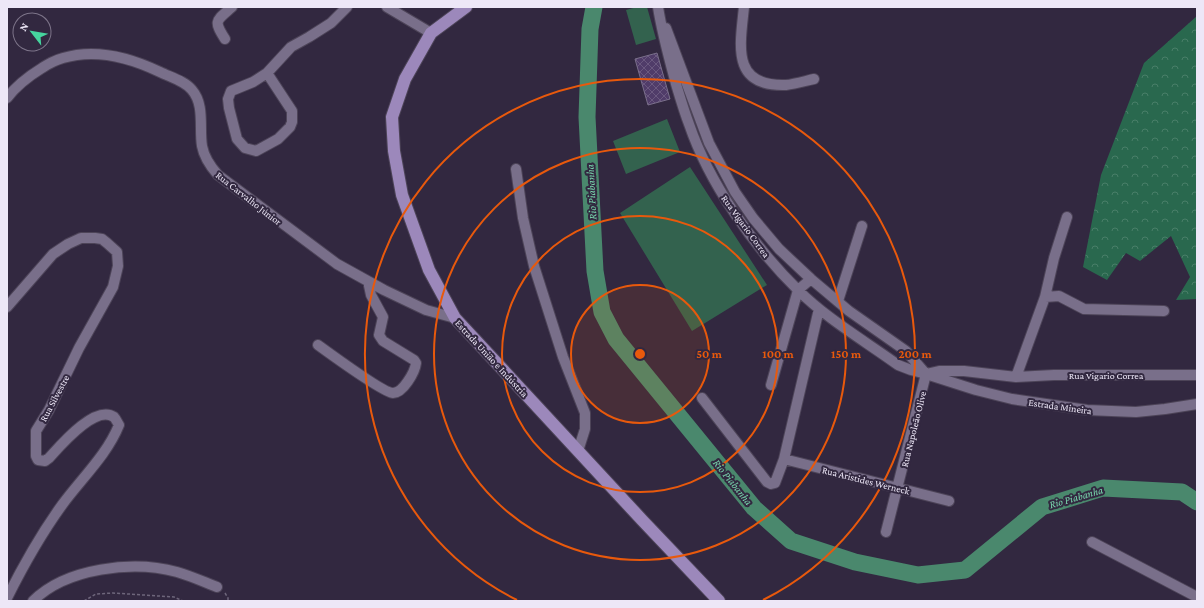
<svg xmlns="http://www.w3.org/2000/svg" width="1204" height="608" viewBox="0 0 1204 608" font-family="'Crimson Pro',serif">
	<defs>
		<pattern id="forest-crowns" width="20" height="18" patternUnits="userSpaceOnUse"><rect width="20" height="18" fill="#29684e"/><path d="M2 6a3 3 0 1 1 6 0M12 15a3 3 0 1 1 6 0" fill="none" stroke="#487e68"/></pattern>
		<pattern id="building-cross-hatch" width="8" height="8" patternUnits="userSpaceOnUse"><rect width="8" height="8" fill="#503c69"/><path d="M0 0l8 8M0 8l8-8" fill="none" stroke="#6a587f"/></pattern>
	</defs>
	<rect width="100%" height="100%" fill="#322840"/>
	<path fill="url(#forest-crowns)" d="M 1197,16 L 1197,299 L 1176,300 L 1190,277 L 1171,236 L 1140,261 L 1126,253 L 1107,280 L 1083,267 L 1101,175 L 1144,63 Z"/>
	<path fill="#33624e" d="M 637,7 L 647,7 L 656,39 L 636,45 L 626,10 Z
		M 667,119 L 680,152 L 626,174 L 613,141 Z
		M 690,167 L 767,285 L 692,331 L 620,213 Z"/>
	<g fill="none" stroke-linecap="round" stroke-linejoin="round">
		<path stroke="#4a886d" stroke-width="17" d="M 594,7 L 590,29 L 587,117 L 595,271 L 602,312 L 616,339 L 754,508 L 791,541 L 855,562 L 918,575 L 965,570 L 1042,507 L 1103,488 L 1182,492 L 1197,502"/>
	</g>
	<path fill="url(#building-cross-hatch)" stroke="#7a6f8b" d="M 657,53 L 670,99 L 648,105 L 635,59 Z"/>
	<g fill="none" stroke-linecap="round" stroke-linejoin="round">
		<defs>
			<path id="minor" d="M 387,7 L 431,33
				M 658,7 C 662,33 669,58 676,84 C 680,97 684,111 689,124 C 709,183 754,247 798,290 C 827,319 865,341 898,365 L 911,370 L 926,374 L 939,371 L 964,371 L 1016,377 L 1054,375 L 1197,375
				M 744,7 C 740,46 731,87 786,85 C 795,84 805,81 814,79
				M 666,28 L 709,143 L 735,192 L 753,218 L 779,249 L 811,279 L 849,311 L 906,351 L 926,374 L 976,390 L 1012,399 L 1087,410 L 1136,412 L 1165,409 L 1197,404
				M 225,39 C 213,20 216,21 232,7
				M 267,73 L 292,111 L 292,122 L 290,127 L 278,139 L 256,151 L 245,148 L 237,139 L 229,108 L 228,99 L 231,91 L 253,82 L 267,73 L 291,47 L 309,37 L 331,23 L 347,7
				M 7,98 C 16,86 29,76 42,68 C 48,64 56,60 63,58 C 96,48 131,58 160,72 C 170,77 185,81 192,90 C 205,105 199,128 202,146 C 204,157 210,166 218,175 L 337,264 L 384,290 L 426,310 L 455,318
				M 516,169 L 523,218 L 534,266 L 563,357 L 585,413 L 585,429 L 578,451
				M 1045,297 L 1059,296 L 1084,309 L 1164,311
				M 838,301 L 862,226
				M 7,307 L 53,254 L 68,244 L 81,238 L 95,238 L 102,239 L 107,243 L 117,252 L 118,266 L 113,287 L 79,348 L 49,410 L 36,431 L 36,456 L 38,460 L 45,461 L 49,458 C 60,446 95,404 114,417 C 116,419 117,422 119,425 C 107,455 81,479 62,505 C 41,534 23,566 7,598
				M 318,345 C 329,353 384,393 393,393 C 403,393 415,372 416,363 L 414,360 L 383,341 L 379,335 L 383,317 L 371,295 L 368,281
				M 1016,377 L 1045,297 L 1054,258 L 1067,217
				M 771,385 L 798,290 L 811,279
				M 702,398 L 767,482 L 771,484 L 775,483 L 784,459 L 819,309
				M 784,459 L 949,501
				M 886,532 L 926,374
				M 1092,542 L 1197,597
				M 33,601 C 66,568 133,560 177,572 C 191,576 204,582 217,587"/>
			<path id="major" d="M 466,7 L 431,33 L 405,79 L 392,117 L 394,151 L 402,195 L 429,270 L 455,318 L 642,520 L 719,601"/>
		</defs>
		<use href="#minor" stroke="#4d4458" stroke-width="12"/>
		<use href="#major" stroke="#4d4458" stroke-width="14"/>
		<path stroke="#6e667b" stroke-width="1.5" stroke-dasharray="3 2" stroke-linecap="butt" d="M 225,593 L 228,598 L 228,601
			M 84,601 L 96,594 L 113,593 L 174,597 L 183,601"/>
		<use href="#minor" stroke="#796f8a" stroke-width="10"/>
		<use href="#major" stroke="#9c88bb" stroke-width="12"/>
	</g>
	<circle cx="640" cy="354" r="69" fill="#e8590c" fill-opacity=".12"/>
	<g fill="none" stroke="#e8590c" stroke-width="2">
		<circle cx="640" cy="354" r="69"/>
		<circle cx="640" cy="354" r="138"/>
		<circle cx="640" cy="354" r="206"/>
		<path d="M517 600A275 275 0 1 1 763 600"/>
	</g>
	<g text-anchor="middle" stroke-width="4" stroke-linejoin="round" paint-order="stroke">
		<g font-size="10" fill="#ede7f7" stroke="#322840">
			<text transform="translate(249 198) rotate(38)" y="4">Rua Carvalho Júnior</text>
			<text transform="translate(746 226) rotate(54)" y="4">Rua Vigario Correa</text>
			<text transform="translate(492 358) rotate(47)" y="4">Estrada União e Indústria</text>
			<text x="1106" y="379">Rua Vigario Correa</text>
			<text transform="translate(54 398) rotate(-62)" y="4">Rua Silvestre</text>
			<text transform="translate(1060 406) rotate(8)" y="4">Estrada Mineira</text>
			<text transform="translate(913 429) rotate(-76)" y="4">Rua Napoleão Olive</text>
			<text transform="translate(866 480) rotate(14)" y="4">Rua Aristides Werneck</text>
		</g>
		<g font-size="11" font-style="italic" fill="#78d5ac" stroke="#322840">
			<text transform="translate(591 192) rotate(-93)" y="4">Rio Piabanha</text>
			<text transform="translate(733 482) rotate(51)" y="4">Rio Piabanha</text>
			<text transform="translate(1076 497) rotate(-16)" y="4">Rio Piabanha</text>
		</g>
	</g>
	<circle cx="640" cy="354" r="6" fill="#e8590c" stroke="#322840" stroke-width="2"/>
	<g font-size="12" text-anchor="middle" font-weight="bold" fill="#e8590c" stroke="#322840" stroke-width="4" stroke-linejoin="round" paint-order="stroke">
		<text x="709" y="358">50 m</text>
		<text x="778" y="358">100 m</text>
		<text x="846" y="358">150 m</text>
		<text x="915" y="358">200 m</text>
	</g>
	<rect width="1204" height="608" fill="none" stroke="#ede7f7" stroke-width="16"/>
	<g transform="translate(32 32) rotate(301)"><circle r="19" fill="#322840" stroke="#7d7489"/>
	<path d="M0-3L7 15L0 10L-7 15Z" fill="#46d49e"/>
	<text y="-6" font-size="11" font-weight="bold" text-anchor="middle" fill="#ede7f7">N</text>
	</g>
</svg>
